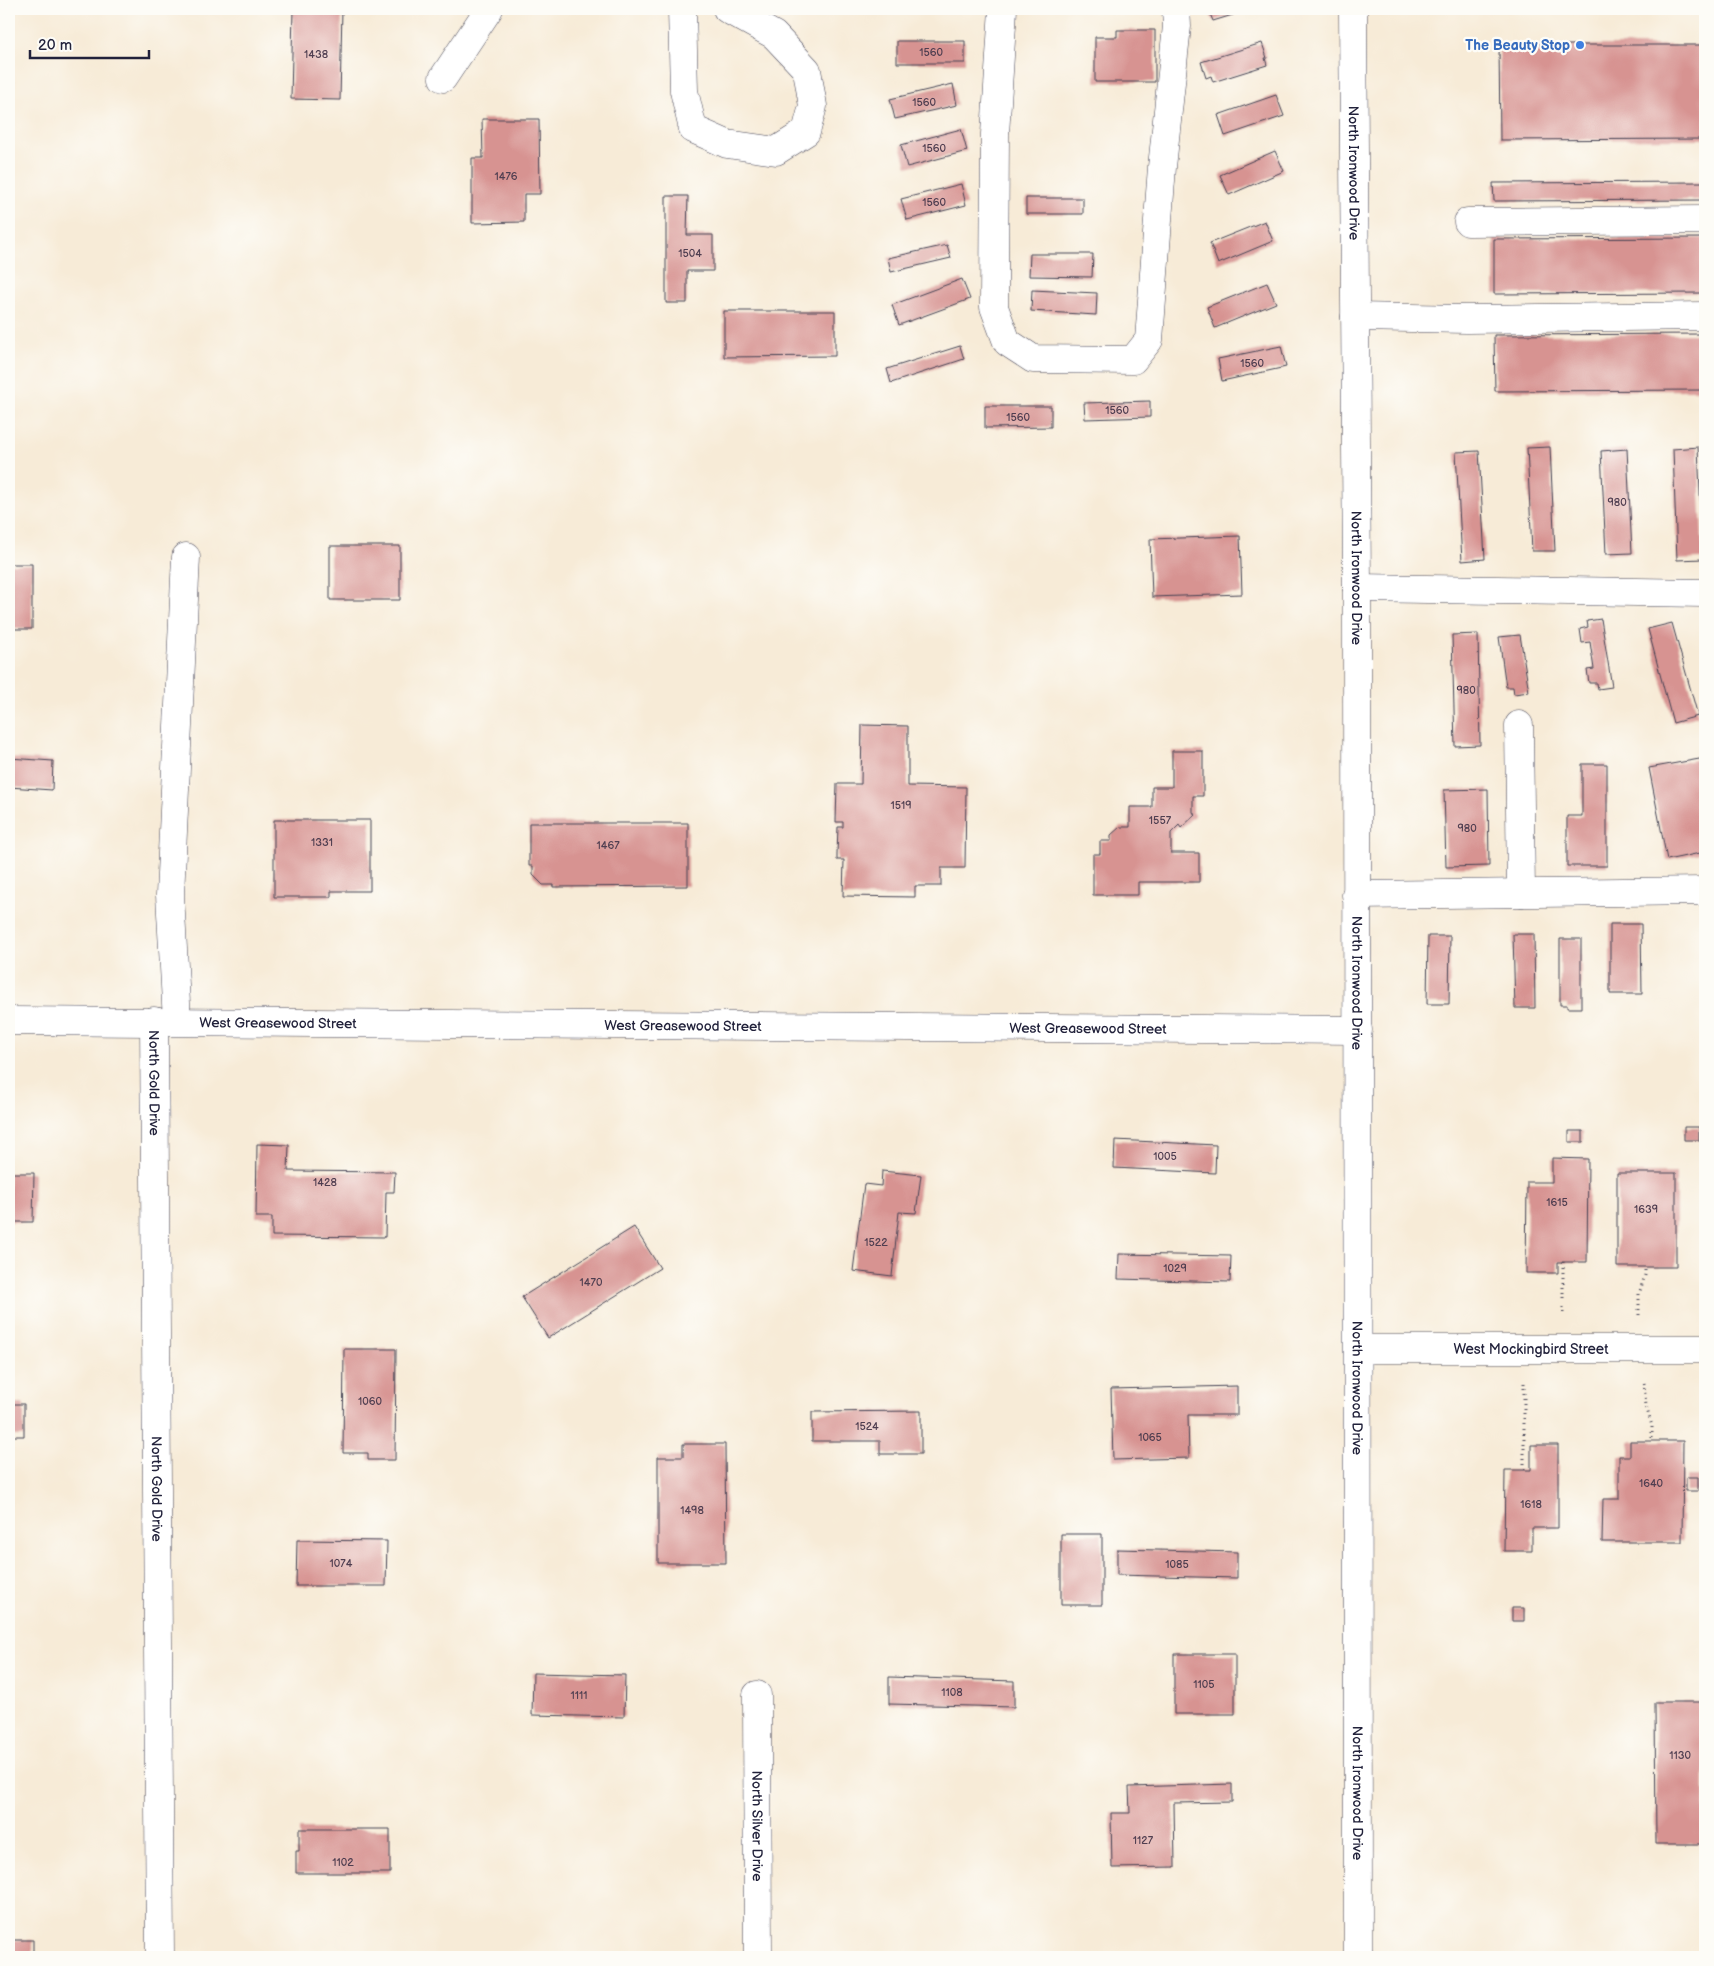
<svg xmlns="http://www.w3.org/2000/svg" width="1714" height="1966" viewBox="0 0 1714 1966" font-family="'Balsamiq Sans',sans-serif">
	<rect width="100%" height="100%" fill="#fdfcf7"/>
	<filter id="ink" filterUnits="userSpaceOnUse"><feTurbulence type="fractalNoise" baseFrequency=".02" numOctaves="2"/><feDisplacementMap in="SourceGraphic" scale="10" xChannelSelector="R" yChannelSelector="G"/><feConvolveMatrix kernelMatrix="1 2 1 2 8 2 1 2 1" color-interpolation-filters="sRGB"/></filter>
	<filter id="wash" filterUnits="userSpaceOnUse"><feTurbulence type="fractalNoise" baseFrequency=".0096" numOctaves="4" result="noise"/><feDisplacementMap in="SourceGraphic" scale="20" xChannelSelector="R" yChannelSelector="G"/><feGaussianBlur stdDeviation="1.12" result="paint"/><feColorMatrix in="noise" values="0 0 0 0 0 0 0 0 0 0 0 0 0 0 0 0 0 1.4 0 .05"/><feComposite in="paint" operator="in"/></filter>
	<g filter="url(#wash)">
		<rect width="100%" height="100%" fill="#f7ebd7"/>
		<g id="blocks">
			<path fill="#d79391" d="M 293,9 L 342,9 L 340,100 L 291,99 Z
				M 1208,9 L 1252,9 L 1213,21 Z
				M 1117,30 L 1155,30 L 1155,82 L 1095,82 L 1095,37 L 1117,37 Z
				M 897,41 L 965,41 L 965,63 L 897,63 Z
				M 1262,43 L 1267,58 L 1265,58 L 1267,65 L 1213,82 L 1211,76 L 1206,78 L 1201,62 Z
				M 1499,45 L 1705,45 L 1705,139 L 1500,140 Z
				M 953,84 L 957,105 L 895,119 L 890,99 Z
				M 1276,95 L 1284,116 L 1225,136 L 1218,115 Z
				M 482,119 L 539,119 L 540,194 L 524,194 L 524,222 L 472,223 L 472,158 L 483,158 Z
				M 961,129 L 967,151 L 907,167 L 901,145 Z
				M 1275,151 L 1284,171 L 1229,195 L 1220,175 Z
				M 1705,182 L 1705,200 L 1494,201 L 1493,183 Z
				M 961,184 L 966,205 L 907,220 L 901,199 Z
				M 666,196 L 688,196 L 687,235 L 713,235 L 713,271 L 687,271 L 687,303 L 666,303 Z
				M 1026,198 L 1083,198 L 1083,214 L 1026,214 Z
				M 1265,221 L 1273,241 L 1218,264 L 1210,243 Z
				M 1705,238 L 1705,293 L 1494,294 L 1494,239 Z
				M 947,245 L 951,258 L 891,272 L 888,258 Z
				M 1030,254 L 1093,254 L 1092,277 L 1029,276 Z
				M 962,279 L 970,299 L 899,325 L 892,305 Z
				M 1267,283 L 1276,303 L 1215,328 L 1207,307 Z
				M 1032,290 L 1097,293 L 1096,315 L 1031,311 Z
				M 724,311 L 835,311 L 835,356 L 724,357 Z
				M 1705,334 L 1705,390 L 1495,391 L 1494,335 Z
				M 960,346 L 964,359 L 891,383 L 887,369 Z
				M 1281,346 L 1286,367 L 1222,381 L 1218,359 Z
				M 1150,401 L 1150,417 L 1085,419 L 1084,403 Z
				M 985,406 L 1051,406 L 1051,427 L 985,428 Z
				M 1550,447 L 1555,551 L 1532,551 L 1527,448 Z
				M 1698,447 L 1703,559 L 1677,560 L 1673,449 Z
				M 1627,449 L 1632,553 L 1606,554 L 1601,451 Z
				M 1479,451 L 1485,559 L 1462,561 L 1456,452 Z
				M 1240,536 L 1242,594 L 1152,597 L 1150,539 Z
				M 330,546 L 400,546 L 400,600 L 330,600 Z
				M 9,564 L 32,564 L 32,629 L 9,629 Z
				M 1601,619 L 1612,687 L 1598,689 L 1597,683 L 1589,683 L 1587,670 L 1594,669 L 1590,642 L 1582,643 L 1580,629 L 1588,627 L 1587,621 Z
				M 1672,623 L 1698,716 L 1673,723 L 1648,629 Z
				M 1478,634 L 1480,745 L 1455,746 L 1452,635 Z
				M 1520,635 L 1529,692 L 1514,694 L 1513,687 L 1506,687 L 1499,637 Z
				M 862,725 L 908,726 L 908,786 L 966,787 L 965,868 L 941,868 L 941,886 L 915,886 L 915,897 L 843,896 L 844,860 L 837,860 L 837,854 L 838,827 L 843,827 L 843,822 L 836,822 L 837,784 L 861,784 Z
				M 1172,751 L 1203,751 L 1203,796 L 1193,796 L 1193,812 L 1195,815 L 1181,828 L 1179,825 L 1171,833 L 1171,853 L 1199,853 L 1199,882 L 1138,882 L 1138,895 L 1093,895 L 1093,854 L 1100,854 L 1100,841 L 1111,841 L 1111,835 L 1120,827 L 1130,827 L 1130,807 L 1152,807 L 1152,787 L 1172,787 Z
				M 9,758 L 53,761 L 52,790 L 9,787 Z
				M 1705,758 L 1705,852 L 1667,860 L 1649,768 Z
				M 1582,764 L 1607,764 L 1607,866 L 1567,866 L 1567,816 L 1582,816 Z
				M 1488,789 L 1489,866 L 1446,867 L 1444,790 Z
				M 274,820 L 370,820 L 370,891 L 331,891 L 331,897 L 274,897 Z
				M 529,823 L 688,823 L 688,886 L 553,887 L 553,885 L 543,885 L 533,875 L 533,866 L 529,866 Z
				M 1610,924 L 1641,924 L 1642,994 L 1610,994 Z
				M 1513,934 L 1534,934 L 1535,1008 L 1515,1008 Z
				M 1428,936 L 1450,936 L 1449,1004 L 1427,1004 Z
				M 1560,939 L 1581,939 L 1581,1008 L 1567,1008 L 1567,1005 L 1560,1005 Z
				M 1684,1127 L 1699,1127 L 1699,1140 L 1684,1140 Z
				M 1569,1131 L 1583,1131 L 1583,1142 L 1569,1142 Z
				M 1115,1140 L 1216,1145 L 1215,1173 L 1114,1168 Z
				M 257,1144 L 289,1145 L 288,1171 L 395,1172 L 394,1192 L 386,1192 L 385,1237 L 272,1236 L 272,1217 L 256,1217 Z
				M 1552,1158 L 1588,1159 L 1587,1262 L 1558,1262 L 1558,1273 L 1526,1273 L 1527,1182 L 1552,1182 Z
				M 882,1171 L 921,1175 L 916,1213 L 899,1212 L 892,1276 L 853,1271 L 864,1184 L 881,1186 Z
				M 9,1173 L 34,1173 L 33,1222 L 9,1222 Z
				M 1617,1173 L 1676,1173 L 1676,1267 L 1617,1267 Z
				M 634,1227 L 660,1268 L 548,1338 L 522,1297 Z
				M 1119,1254 L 1231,1256 L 1230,1282 L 1118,1279 Z
				M 344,1349 L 396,1349 L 395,1460 L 368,1460 L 368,1453 L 343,1453 Z
				M 1237,1386 L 1237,1415 L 1188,1415 L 1189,1458 L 1113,1460 L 1111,1389 Z
				M 9,1404 L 24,1404 L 24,1436 L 9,1436 Z
				M 921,1411 L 921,1454 L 880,1454 L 880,1441 L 812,1441 L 812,1412 Z
				M 1630,1441 L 1683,1441 L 1682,1542 L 1602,1542 L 1603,1499 L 1619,1499 L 1619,1456 L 1630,1456 Z
				M 683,1444 L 725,1444 L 726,1563 L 658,1563 L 658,1457 L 683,1457 Z
				M 1531,1445 L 1558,1445 L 1558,1528 L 1532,1528 L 1532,1551 L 1504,1551 L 1505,1470 L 1531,1470 Z
				M 1686,1477 L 1698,1477 L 1698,1491 L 1686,1491 Z
				M 1061,1534 L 1102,1534 L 1102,1605 L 1061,1605 Z
				M 297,1540 L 387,1541 L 386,1586 L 296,1586 Z
				M 1117,1549 L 1237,1552 L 1237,1578 L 1117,1575 Z
				M 1512,1608 L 1524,1608 L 1524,1621 L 1512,1621 Z
				M 1174,1654 L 1235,1654 L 1235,1714 L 1174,1714 Z
				M 533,1673 L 625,1675 L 624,1717 L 532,1715 Z
				M 889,1677 L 1014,1681 L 1014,1707 L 889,1704 Z
				M 1655,1702 L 1705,1702 L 1705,1844 L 1656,1844 Z
				M 1232,1784 L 1232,1802 L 1174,1803 L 1175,1867 L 1112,1868 L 1111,1813 L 1130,1813 L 1129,1787 Z
				M 299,1829 L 390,1829 L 390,1873 L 296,1873 L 296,1851 L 299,1851 Z
				M 9,1940 L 33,1940 L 33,1957 L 9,1957 Z"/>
		</g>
	</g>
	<g filter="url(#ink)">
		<use href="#blocks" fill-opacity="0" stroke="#424052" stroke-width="1"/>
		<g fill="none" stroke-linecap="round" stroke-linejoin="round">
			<defs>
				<g id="minor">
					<path d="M 682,9 L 684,91 L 693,129 L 727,144 L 776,151 L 806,132 L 813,106 L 807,70 L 774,35 L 727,9"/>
					<path d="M 1003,9 L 995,134 L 994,307 L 1007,342 L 1033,359 L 1133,360 L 1149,340 L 1162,167 L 1177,26 L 1176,9"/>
					<path id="s1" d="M 1353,9 L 1357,588 L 1358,1957"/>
					<path d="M 443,78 L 489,9"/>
					<path d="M 1468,222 L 1705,220"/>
					<path d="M 1355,317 L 1467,319 L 1705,316"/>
					<path d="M 1357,588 L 1705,593"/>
					<path d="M 1519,725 L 1521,893"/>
					<path d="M 1356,895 L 1705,891"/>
					<path id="s2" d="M 9,1021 L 1358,1030"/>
					<path id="s3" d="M 154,1021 L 160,1957"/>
					<path d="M 177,1021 L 170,895 L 186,557"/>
					<path id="s4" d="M 1359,1349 L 1705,1349"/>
					<path id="s5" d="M 757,1695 L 758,1957"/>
				</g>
			</defs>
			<use href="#minor" stroke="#424052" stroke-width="29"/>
			<path stroke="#424052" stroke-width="3" stroke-dasharray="1 4" stroke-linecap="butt" d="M 1563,1262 L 1563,1314
				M 1639,1315 L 1639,1294 L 1645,1275 L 1645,1267
				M 1524,1383 L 1524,1470
				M 1644,1383 L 1646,1406 L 1652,1426 L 1652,1441"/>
			<use href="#minor" stroke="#fff" stroke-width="28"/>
		</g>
	</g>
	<circle fill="#3f7fe0" stroke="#fdfcf7" stroke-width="2" cx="1580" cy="45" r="5"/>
	<g text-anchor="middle" stroke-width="4.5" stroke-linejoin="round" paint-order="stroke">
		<g font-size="11" fill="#4f3e50">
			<text x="931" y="56">1560</text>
			<text x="316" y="58">1438</text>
			<text x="924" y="106">1560</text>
			<text x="934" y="152">1560</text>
			<text x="506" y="180">1476</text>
			<text x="934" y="206">1560</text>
			<text x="690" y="257">1504</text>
			<text x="1252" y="367">1560</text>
			<text x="1117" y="414">1560</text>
			<text x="1018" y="421">1560</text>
			<text x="1617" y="506">980</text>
			<text x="1466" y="694">980</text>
			<text x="901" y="809">1519</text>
			<text x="1160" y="824">1557</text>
			<text x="1467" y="832">980</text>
			<text x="322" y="846">1331</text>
			<text x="608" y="849">1467</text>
			<text x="1165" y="1160">1005</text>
			<text x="325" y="1186">1428</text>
			<text x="1557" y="1206">1615</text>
			<text x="1646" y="1213">1639</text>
			<text x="876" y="1246">1522</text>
			<text x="1175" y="1272">1029</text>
			<text x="591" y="1286">1470</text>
			<text x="370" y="1405">1060</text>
			<text x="867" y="1430">1524</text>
			<text x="1150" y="1441">1065</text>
			<text x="1651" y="1487">1640</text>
			<text x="1531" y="1508">1618</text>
			<text x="692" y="1514">1498</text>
			<text x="341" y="1567">1074</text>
			<text x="1177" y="1568">1085</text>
			<text x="1204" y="1688">1105</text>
			<text x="952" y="1696">1108</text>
			<text x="579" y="1699">1111</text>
			<text x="1680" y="1759">1130</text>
			<text x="1143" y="1844">1127</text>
			<text x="343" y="1866">1102</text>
		</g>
		<g font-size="14" font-weight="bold" fill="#366cbe" stroke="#fdfcf7" text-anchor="end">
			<text x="1570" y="50">The Beauty Stop</text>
		</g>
		<g font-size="14" fill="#22223b" stroke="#fdfcf7">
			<text dy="5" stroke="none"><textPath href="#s1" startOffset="164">North Ironwood Drive</textPath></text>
			<text dy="5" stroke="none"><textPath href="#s1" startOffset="569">North Ironwood Drive</textPath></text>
			<text dy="5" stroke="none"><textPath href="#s1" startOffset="974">North Ironwood Drive</textPath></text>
			<text dy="5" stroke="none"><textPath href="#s2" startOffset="269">West Greasewood Street</textPath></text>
			<text dy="5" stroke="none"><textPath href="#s2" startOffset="674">West Greasewood Street</textPath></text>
			<text dy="5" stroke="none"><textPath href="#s2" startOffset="1079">West Greasewood Street</textPath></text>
			<text dy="5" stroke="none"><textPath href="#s3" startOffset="62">North Gold Drive</textPath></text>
			<text dy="5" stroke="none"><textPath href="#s4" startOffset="172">West Mockingbird Street</textPath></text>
			<text dy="5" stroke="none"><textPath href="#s1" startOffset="1379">North Ironwood Drive</textPath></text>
			<text dy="5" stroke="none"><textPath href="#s3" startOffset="468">North Gold Drive</textPath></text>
			<text dy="5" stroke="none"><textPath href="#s1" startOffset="1784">North Ironwood Drive</textPath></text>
			<text dy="5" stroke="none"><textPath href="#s5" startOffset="131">North Silver Drive</textPath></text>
		</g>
	</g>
	<rect width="1714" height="1966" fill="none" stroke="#fdfcf7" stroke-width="30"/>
	<path d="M30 50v8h119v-8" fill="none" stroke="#22223b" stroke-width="2.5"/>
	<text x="38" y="50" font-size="15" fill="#22223b" stroke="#fdfcf7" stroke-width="4" paint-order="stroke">20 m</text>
</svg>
